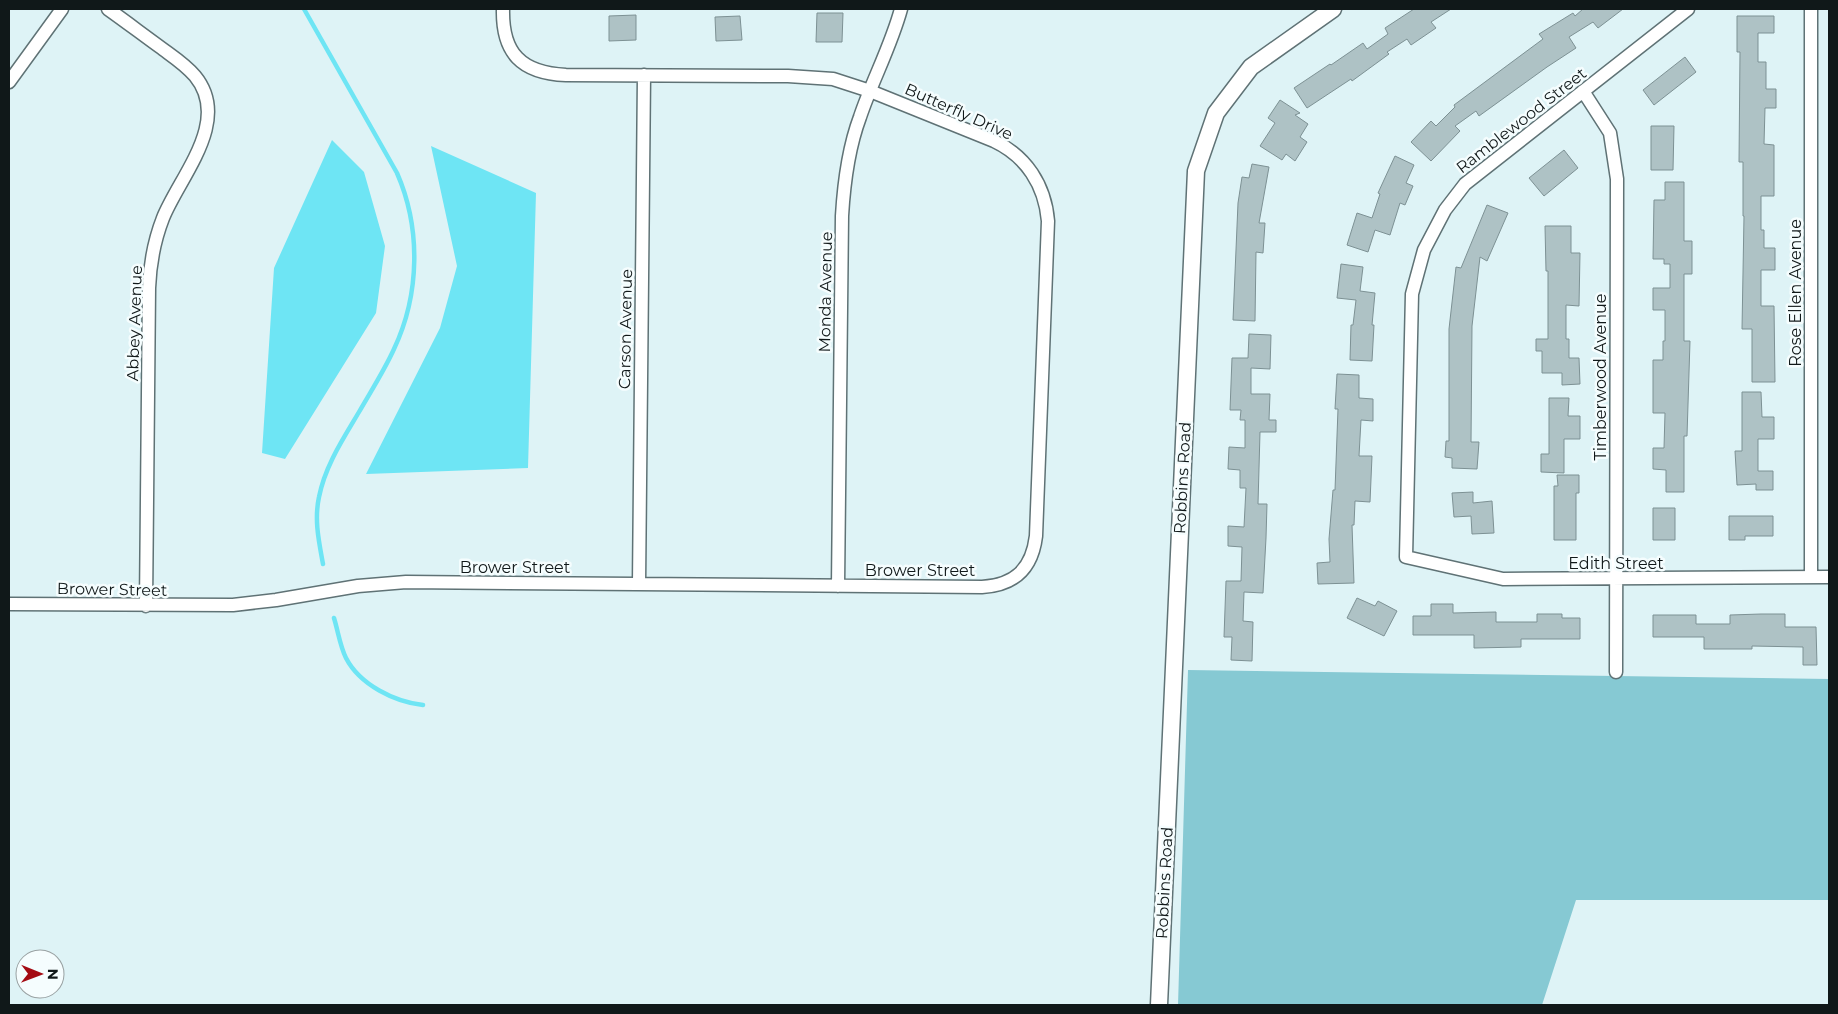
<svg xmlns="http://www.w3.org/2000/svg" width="1838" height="1014" viewBox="0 0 1838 1014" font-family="Montserrat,sans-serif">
	<rect width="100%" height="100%" fill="#def3f6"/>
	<path fill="#86c9d3" d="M 1188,670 L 1829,679 L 1829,900 L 1576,900 L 1542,1005 L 1178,1005 Z"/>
	<path fill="#6ee5f4" d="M 332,140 L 364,172 L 385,246 L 376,313 L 285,459 L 262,453 L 274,268 Z
		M 431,146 L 536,193 L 528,468 L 366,474 L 440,328 L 457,266 Z"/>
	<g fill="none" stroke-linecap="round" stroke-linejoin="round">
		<path stroke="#6ee5f4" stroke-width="4.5" d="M 304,9 L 397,173 C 421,228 420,294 394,349 C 384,371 371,391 359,412 C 343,439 325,466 319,497 C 314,520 319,542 323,564
			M 334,618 C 338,631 340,646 346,658 C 360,685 395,702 423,705"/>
	</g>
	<path fill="#aec2c5" stroke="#7d9194" d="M 1414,9 L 1451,9 L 1431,22 L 1436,28 L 1411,45 L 1407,39 L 1387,52 L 1389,54 L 1352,81 L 1351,79 L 1307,108 L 1294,88 L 1330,64 L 1331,65 L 1363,43 L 1367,49 L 1388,34 L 1385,28 Z
		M 1583,9 L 1623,9 L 1598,28 L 1593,22 L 1569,37 L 1576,48 L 1547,67 L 1479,116 L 1476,111 L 1455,126 L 1460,131 L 1431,161 L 1411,142 L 1431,121 L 1436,126 L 1455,107 L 1454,105 L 1543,39 L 1539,34 L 1573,13 L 1575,16 Z
		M 817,13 L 843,13 L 842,42 L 816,42 Z
		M 636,15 L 636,40 L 609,41 L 609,16 Z
		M 740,16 L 742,40 L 716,41 L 715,17 Z
		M 1737,16 L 1774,16 L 1774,33 L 1758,33 L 1758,62 L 1766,62 L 1766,89 L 1776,89 L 1776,108 L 1765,108 L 1764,144 L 1774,145 L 1774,196 L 1761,196 L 1761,230 L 1764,230 L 1764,248 L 1775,248 L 1775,270 L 1761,270 L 1761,306 L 1774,306 L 1775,382 L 1752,382 L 1752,329 L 1742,329 L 1744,216 L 1743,216 L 1743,162 L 1739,162 L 1740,52 L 1737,52 Z
		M 1685,57 L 1696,72 L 1654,105 L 1643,90 Z
		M 1280,100 L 1300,113 L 1295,115 L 1308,124 L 1300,137 L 1307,142 L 1295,161 L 1286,154 L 1282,160 L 1260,146 L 1275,123 L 1268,118 Z
		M 1651,126 L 1674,126 L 1673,170 L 1651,170 Z
		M 1564,150 L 1578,168 L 1544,196 L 1529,178 Z
		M 1395,156 L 1414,165 L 1406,183 L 1413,186 L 1405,205 L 1400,203 L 1390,235 L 1375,230 L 1368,252 L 1347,245 L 1357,213 L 1372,218 L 1380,194 L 1378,193 Z
		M 1252,164 L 1269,167 L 1259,223 L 1265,223 L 1263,253 L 1256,252 L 1255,321 L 1233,320 L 1238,203 L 1242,177 L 1249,178 Z
		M 1665,182 L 1684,182 L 1684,241 L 1692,241 L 1692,274 L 1684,274 L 1684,341 L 1690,341 L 1687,436 L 1684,436 L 1684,492 L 1666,492 L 1666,470 L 1653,469 L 1653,448 L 1664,448 L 1665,413 L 1653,413 L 1653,360 L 1663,360 L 1663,341 L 1665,341 L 1665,310 L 1653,310 L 1653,288 L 1670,288 L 1670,264 L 1664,264 L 1664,259 L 1653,259 L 1654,200 L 1665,200 Z
		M 1487,205 L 1508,213 L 1487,261 L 1480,257 L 1472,326 L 1471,442 L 1479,442 L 1477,469 L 1452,468 L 1452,458 L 1445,457 L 1446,441 L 1449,441 L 1449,329 L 1456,267 L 1461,268 Z
		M 1545,226 L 1571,226 L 1571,253 L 1580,253 L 1579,306 L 1566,305 L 1566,339 L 1569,339 L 1569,358 L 1579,358 L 1580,384 L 1562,385 L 1562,373 L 1542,373 L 1542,351 L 1536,351 L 1536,339 L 1548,339 L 1548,271 L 1546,271 Z
		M 1341,264 L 1363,267 L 1360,291 L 1375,293 L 1372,325 L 1374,325 L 1372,361 L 1350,360 L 1351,325 L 1353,325 L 1356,300 L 1337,298 Z
		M 1249,334 L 1271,335 L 1270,369 L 1251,368 L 1251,394 L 1270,394 L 1269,420 L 1276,420 L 1276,432 L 1260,432 L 1258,504 L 1267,504 L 1266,538 L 1263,593 L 1244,592 L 1243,621 L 1253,622 L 1252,661 L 1231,660 L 1232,637 L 1224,637 L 1226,581 L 1241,581 L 1242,547 L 1228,546 L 1228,526 L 1244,527 L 1246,488 L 1240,488 L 1240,470 L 1228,469 L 1229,447 L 1245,448 L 1245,420 L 1240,420 L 1241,410 L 1230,410 L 1232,358 L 1248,358 Z
		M 1337,374 L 1359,375 L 1359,398 L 1373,399 L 1373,421 L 1361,420 L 1359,456 L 1372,456 L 1370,502 L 1355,501 L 1354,525 L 1352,525 L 1354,583 L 1318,584 L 1317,563 L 1330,562 L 1329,539 L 1333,490 L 1335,490 L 1338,409 L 1335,409 Z
		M 1742,392 L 1761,392 L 1762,417 L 1774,417 L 1774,439 L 1758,439 L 1758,471 L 1773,471 L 1773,490 L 1756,490 L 1756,484 L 1737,485 L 1735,451 L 1742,451 Z
		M 1549,398 L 1569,398 L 1568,416 L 1580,416 L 1580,439 L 1564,439 L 1564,473 L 1541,472 L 1541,454 L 1549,454 Z
		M 1557,475 L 1579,475 L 1579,493 L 1576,493 L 1576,540 L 1554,540 L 1554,486 L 1558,486 Z
		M 1473,492 L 1473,503 L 1492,501 L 1494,533 L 1472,534 L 1471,516 L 1454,517 L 1452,493 Z
		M 1653,508 L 1675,508 L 1675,540 L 1653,540 Z
		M 1729,516 L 1773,516 L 1773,536 L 1745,536 L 1745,540 L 1729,540 Z
		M 1357,598 L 1375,606 L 1378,601 L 1397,611 L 1384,636 L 1347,618 Z
		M 1431,604 L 1453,604 L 1453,613 L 1496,612 L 1496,622 L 1537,622 L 1537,614 L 1562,614 L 1562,618 L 1580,618 L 1580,639 L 1521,639 L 1521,647 L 1474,648 L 1474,635 L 1413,635 L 1413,616 L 1431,616 Z
		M 1761,614 L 1785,614 L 1785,627 L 1816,627 L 1817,665 L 1803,665 L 1803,647 L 1752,646 L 1752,649 L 1704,649 L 1704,637 L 1653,637 L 1653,615 L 1696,615 L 1696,624 L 1730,624 L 1730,615 Z"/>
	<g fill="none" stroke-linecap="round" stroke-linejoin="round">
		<defs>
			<path id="minor" d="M 108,9 C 125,21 142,34 160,47 C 172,56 185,64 195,76 C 232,121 180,176 163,218 C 154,241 150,264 149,288 L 146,606
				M 1688,9 L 1465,184 L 1445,210 L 1424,250 L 1412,294 L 1406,557 L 1503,579 L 1829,577
				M 9,82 L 62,9
				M 1583,91 L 1610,133 L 1617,179 L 1616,672
				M 1811,577 L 1811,9
				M 639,584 L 644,75
				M 838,586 L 842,216 C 844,182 848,149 860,117 C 872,81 891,46 901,9
				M 9,604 L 233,605 L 276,600 L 358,586 L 406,582 L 982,587 C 1015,585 1032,569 1036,536 L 1048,221 C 1045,185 1026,156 994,141 L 870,91 L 833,79 L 788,76 L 566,75 C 521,73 502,53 503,9"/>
			<path id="tertiary" d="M 1159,1005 L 1196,171 L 1216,113 L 1251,67 L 1333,9"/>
		</defs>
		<use href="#minor" stroke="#5f7275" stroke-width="15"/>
		<use href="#tertiary" stroke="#5f7275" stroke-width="19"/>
		<use href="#minor" stroke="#fff" stroke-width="12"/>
		<use href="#tertiary" stroke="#fff" stroke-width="16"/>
	</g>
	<g text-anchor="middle" stroke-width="5" stroke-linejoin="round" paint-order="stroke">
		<g font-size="16" fill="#101819" stroke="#f5fdfe">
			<text transform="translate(959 111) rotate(24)" y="6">Butterfly Drive</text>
			<text transform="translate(1521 120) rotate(-38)" y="6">Ramblewood Street</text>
			<text transform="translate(825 292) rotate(-89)" y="6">Monda Avenue</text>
			<text transform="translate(1795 293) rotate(-90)" y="6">Rose Ellen Avenue</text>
			<text transform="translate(134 323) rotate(-88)" y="6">Abbey Avenue</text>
			<text transform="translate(625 329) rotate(-89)" y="6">Carson Avenue</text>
			<text transform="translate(1600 377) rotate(-90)" y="6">Timberwood Avenue</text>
			<text transform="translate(1182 478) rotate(-87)" y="6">Robbins Road</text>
			<text x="1616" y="569">Edith Street</text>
			<text x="515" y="573">Brower Street</text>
			<text x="920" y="576">Brower Street</text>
			<text transform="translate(112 589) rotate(1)" y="6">Brower Street</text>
			<text transform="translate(1164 883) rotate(-87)" y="6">Robbins Road</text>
		</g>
	</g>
	<rect width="1838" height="1014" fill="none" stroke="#101819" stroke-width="20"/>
	<g transform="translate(40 974) rotate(91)"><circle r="24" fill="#f5fdfe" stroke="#99a1a2"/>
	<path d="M0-4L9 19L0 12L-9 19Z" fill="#a40b13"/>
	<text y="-8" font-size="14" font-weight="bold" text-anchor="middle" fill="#101819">N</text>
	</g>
</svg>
